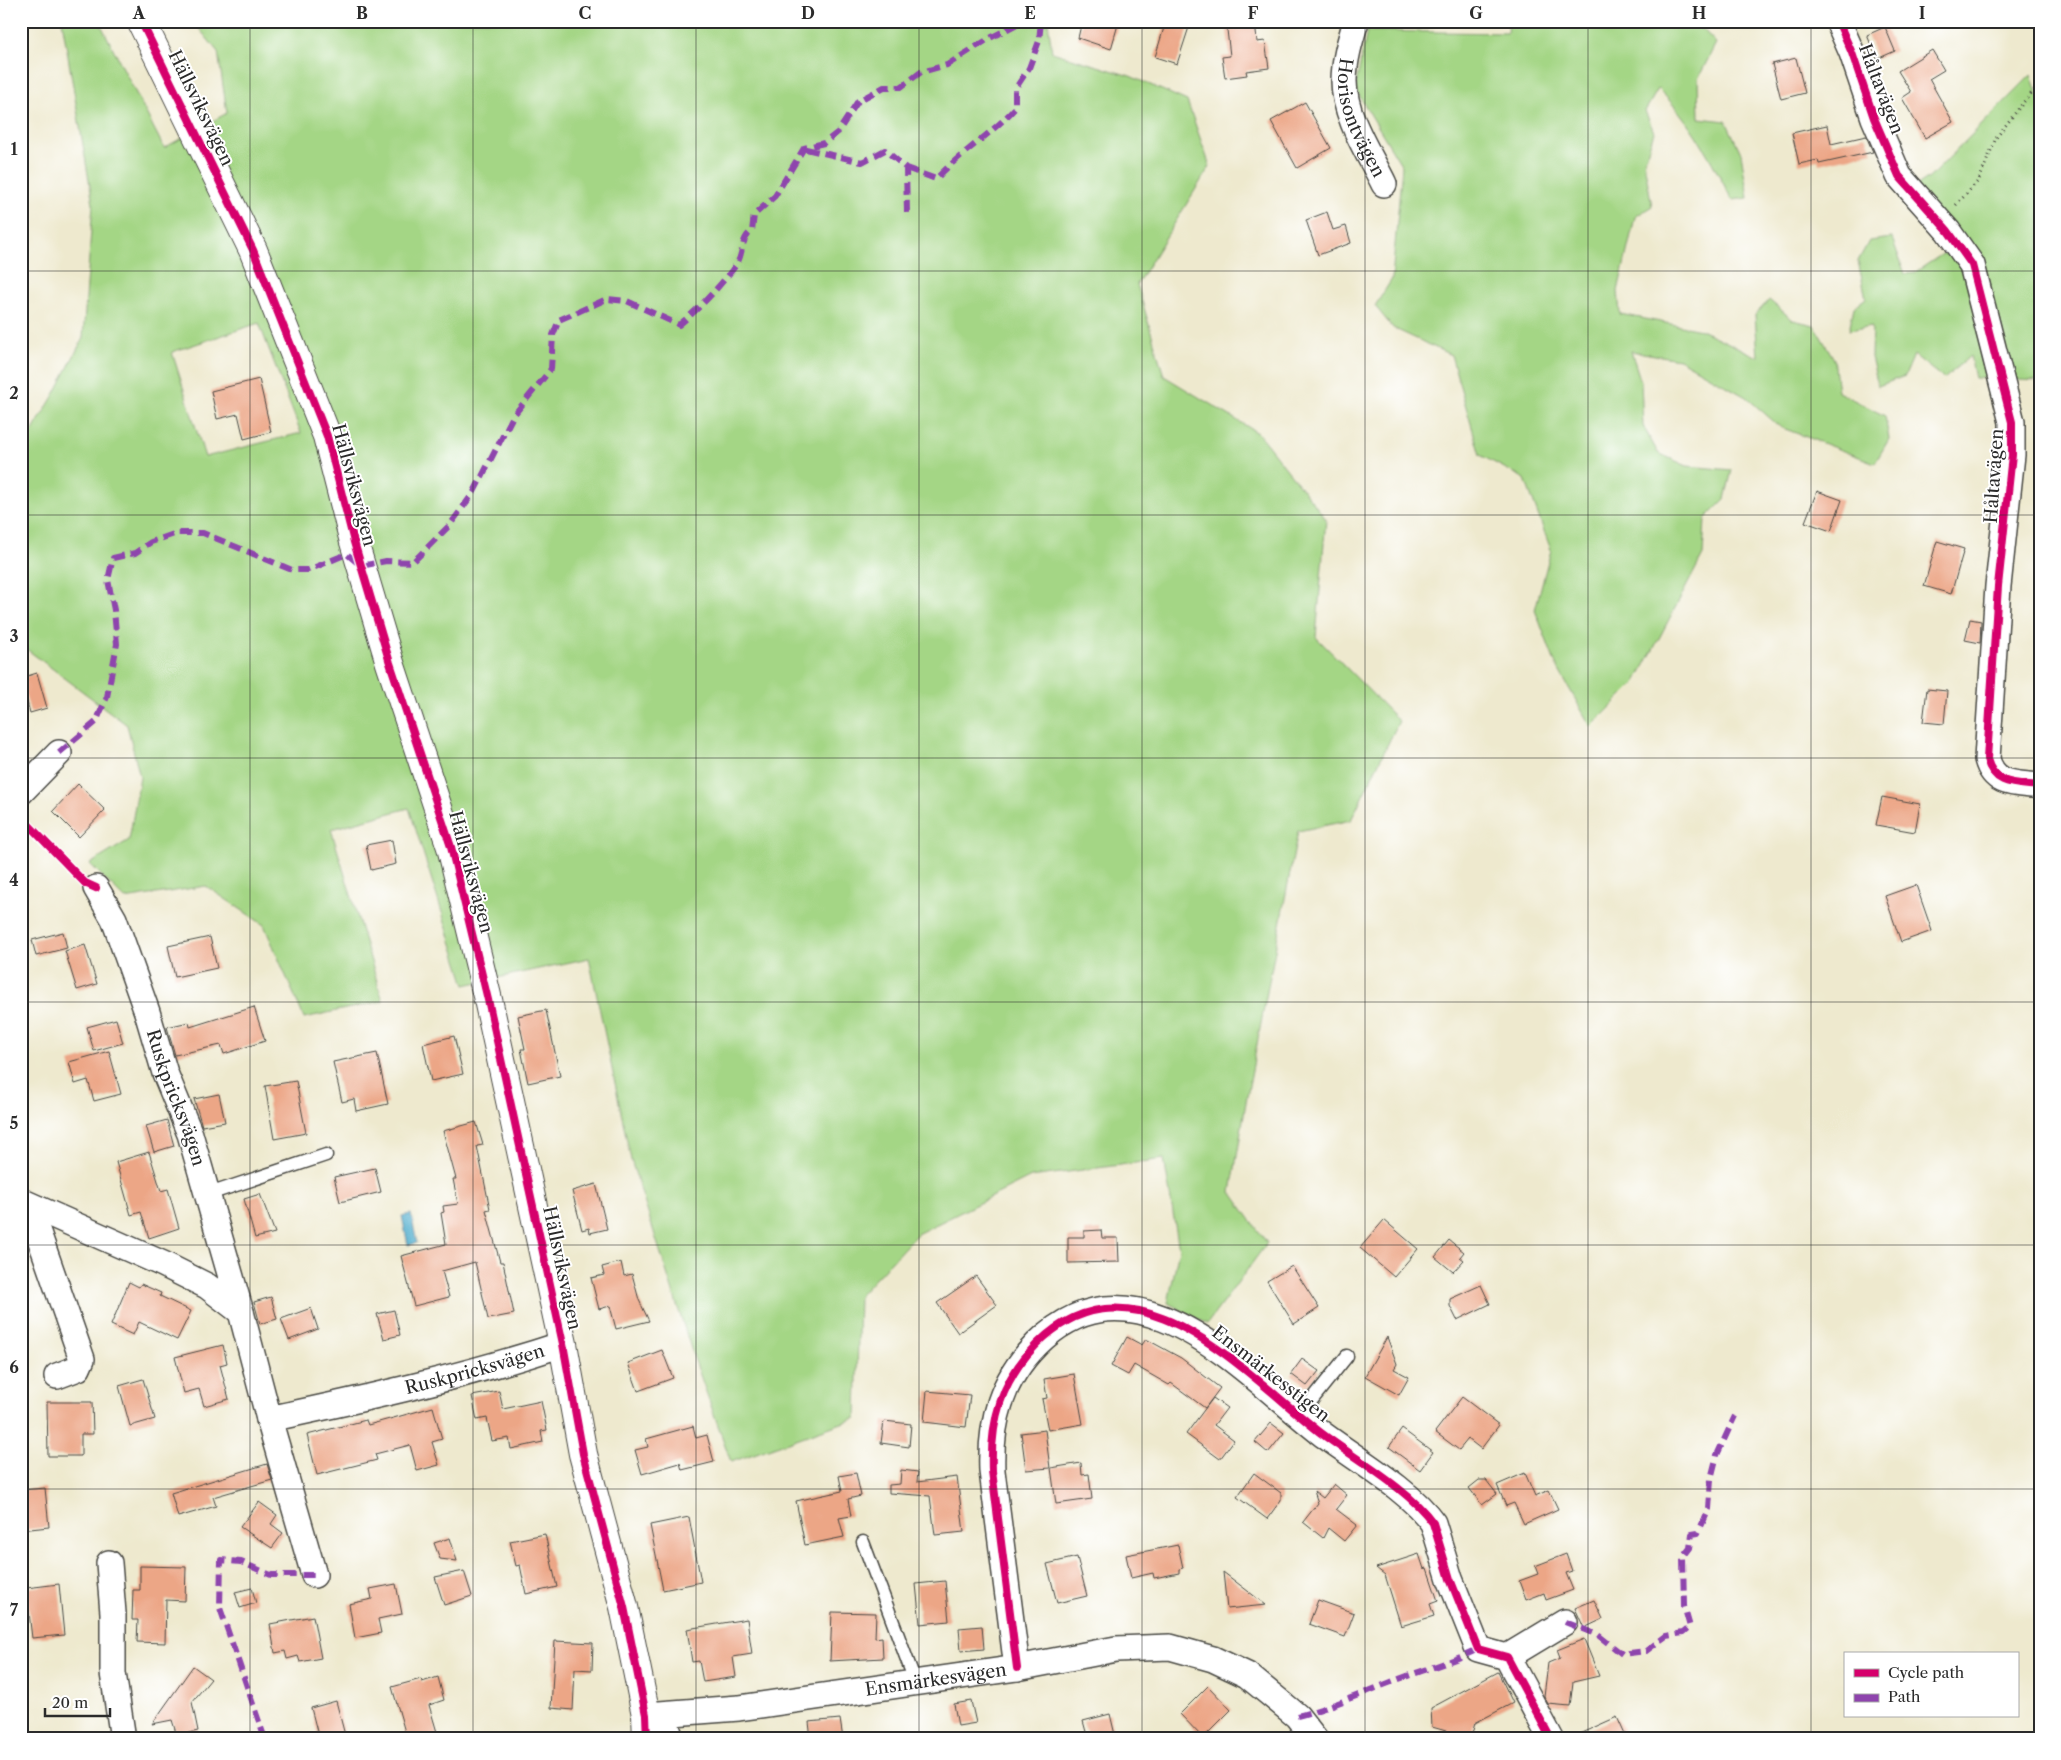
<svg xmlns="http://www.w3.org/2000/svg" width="2061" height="1760" viewBox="0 0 2061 1760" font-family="'Libre Caslon Text',serif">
	<rect width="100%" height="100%" fill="#fff"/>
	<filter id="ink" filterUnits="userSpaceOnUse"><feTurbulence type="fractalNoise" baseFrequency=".02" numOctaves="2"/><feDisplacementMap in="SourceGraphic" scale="10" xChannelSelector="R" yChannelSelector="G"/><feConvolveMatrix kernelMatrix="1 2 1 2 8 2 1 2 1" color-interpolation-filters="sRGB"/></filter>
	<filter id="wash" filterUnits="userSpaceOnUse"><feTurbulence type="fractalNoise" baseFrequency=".0096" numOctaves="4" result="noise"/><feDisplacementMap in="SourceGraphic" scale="20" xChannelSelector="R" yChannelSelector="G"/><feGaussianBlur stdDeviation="1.12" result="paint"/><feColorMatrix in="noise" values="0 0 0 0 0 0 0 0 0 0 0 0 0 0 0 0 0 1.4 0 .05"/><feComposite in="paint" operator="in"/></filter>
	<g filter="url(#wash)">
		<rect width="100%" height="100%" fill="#eee9ce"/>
		<path fill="#a4d685" stroke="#688058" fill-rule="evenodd" d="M 62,21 L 99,21 L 164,148 L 227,113 L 218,52 L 193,21 L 1048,21 L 1052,52 L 1130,76 L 1187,101 L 1210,166 L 1137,284 L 1164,376 L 1258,433 L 1326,519 L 1316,637 L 1399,721 L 1351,820 L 1298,831 L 1247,1096 L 1231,1192 L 1267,1243 L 1207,1324 L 1168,1303 L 1179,1249 L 1164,1159 L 1031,1177 L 917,1234 L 859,1296 L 856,1418 L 731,1462 L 694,1358 L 631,1160 L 589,958 L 465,985 L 409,808 L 331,829 L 383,1001 L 304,1018 L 264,925 L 206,886 L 125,899 L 90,864 L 129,840 L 140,777 L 127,725 L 21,645 L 21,442 L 32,432 L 55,393 L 83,338 L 93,204 ZM 259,323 L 301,433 L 205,457 L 172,352 Z
			M 1508,21 L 1695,21 L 1716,43 L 1698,79 L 1699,118 L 1726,121 L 1741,153 L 1748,198 L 1732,200 C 1711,160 1691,120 1658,89 L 1645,111 L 1654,132 L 1644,163 L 1652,206 L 1635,217 L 1618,291 L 1620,314 L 1701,330 L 1758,357 L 1755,315 L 1769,300 L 1793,320 L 1814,325 L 1834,359 L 1838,392 L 1885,416 L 1889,439 L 1875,463 L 1780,427 L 1746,397 L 1679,359 L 1631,351 L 1641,382 L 1643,426 L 1658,453 L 1687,466 L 1732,470 L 1725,499 L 1705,519 L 1703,555 L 1636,682 L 1591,727 L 1556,665 L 1535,610 L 1551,550 L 1525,479 L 1480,455 L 1451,355 L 1393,328 L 1375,306 L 1392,279 L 1402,166 L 1355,89 L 1367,31 L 1507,33 Z
			M 2031,75 L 2040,101 L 2040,381 L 1975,378 L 1970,356 L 1944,379 L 1914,355 L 1905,376 L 1878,386 L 1871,357 L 1872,326 L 1849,330 L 1854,307 L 1866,298 L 1858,261 L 1869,241 L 1892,238 L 1905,274 L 1914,273 L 1947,251 L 1901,197 L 1929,178 Z"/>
		<path fill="#4daccc" stroke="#3c6c7c" d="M 411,1214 L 417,1243 L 408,1245 L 402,1216 Z"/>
		<g id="blocks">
			<path fill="#eca686" d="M 1082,21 L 1119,21 L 1111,49 L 1078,38 Z
				M 1166,21 L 1191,21 L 1177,64 L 1155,57 Z
				M 1226,21 L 1255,21 L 1257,42 L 1265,41 L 1269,68 L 1246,71 L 1247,75 L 1225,78 L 1222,57 L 1230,56 Z
				M 1885,27 L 1895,51 L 1877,59 L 1867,35 Z
				M 1932,50 L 1944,70 L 1929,79 L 1953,122 L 1925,138 L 1902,98 L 1911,92 L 1898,71 Z
				M 1796,58 L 1805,93 L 1781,99 L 1772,64 Z
				M 1305,102 L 1331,148 L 1297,168 L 1271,121 Z
				M 1827,125 L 1831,144 L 1866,136 L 1873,152 L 1819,164 L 1818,160 L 1799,164 L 1792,133 Z
				M 1327,212 L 1333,230 L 1346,226 L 1351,243 L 1318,255 L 1306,220 Z
				M 259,379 L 271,432 L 244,439 L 238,414 L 217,419 L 211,391 Z
				M 1817,491 L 1842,500 L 1831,531 L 1805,522 Z
				M 1937,541 L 1964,549 L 1951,594 L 1924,586 Z
				M 1970,619 L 1981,621 L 1980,643 L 1965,640 Z
				M 37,673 L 47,708 L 30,713 L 21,678 Z
				M 1927,689 L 1947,691 L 1944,724 L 1923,722 Z
				M 78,784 L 105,810 L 79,837 L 53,811 Z
				M 1882,797 L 1920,804 L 1915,832 L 1876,825 Z
				M 392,840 L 396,864 L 371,870 L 366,845 Z
				M 1916,885 L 1932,931 L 1901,942 L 1885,896 Z
				M 63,932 L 67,948 L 36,956 L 32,940 Z
				M 210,937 L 217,968 L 175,977 L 168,946 Z
				M 85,945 L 97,984 L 77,990 L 65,951 Z
				M 254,1007 L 265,1041 L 224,1054 L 221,1045 L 175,1055 L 167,1027 L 189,1022 L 190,1027 Z
				M 546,1010 L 560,1076 L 528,1083 L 521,1049 L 525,1049 L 518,1016 Z
				M 116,1019 L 123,1043 L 94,1051 L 87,1027 Z
				M 454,1036 L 463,1074 L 431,1081 L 423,1044 Z
				M 109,1051 L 121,1094 L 94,1101 L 88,1080 L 75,1084 L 69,1062 Z
				M 377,1053 L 388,1104 L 356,1111 L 354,1099 L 342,1102 L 333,1062 Z
				M 296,1081 L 306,1133 L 274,1139 L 265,1086 Z
				M 219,1094 L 225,1122 L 202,1126 L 194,1099 Z
				M 167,1120 L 174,1146 L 154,1152 L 146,1126 Z
				M 476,1122 L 483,1145 L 477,1146 L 490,1209 L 486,1210 L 500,1262 L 503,1262 L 514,1314 L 488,1319 L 475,1262 L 442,1271 L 449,1297 L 414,1306 L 401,1256 L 446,1244 L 441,1213 L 444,1212 L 443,1206 L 458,1204 L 453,1179 L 456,1179 L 443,1131 Z
				M 149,1152 L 161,1191 L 168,1189 L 179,1228 L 149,1238 L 141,1212 L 131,1215 L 116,1162 Z
				M 375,1168 L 381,1192 L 340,1202 L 334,1177 Z
				M 596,1184 L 607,1229 L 590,1233 L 589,1228 L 582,1230 L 572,1191 Z
				M 260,1194 L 275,1233 L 255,1238 L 244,1199 Z
				M 1384,1220 L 1418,1249 L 1394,1277 L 1360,1248 Z
				M 1101,1230 L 1102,1238 L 1118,1238 L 1119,1262 L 1068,1263 L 1068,1237 L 1084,1237 L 1084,1231 Z
				M 1449,1240 L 1464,1252 L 1460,1257 L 1464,1260 L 1453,1272 L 1435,1257 Z
				M 621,1262 L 624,1276 L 632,1274 L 639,1300 L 649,1321 L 616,1329 L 610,1306 L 599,1309 L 591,1278 L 604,1275 L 602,1267 Z
				M 1292,1266 L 1319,1308 L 1294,1324 L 1267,1281 Z
				M 976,1276 L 997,1305 L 958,1333 L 937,1303 Z
				M 129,1282 L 139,1287 L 141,1284 L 161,1293 L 160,1296 L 191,1311 L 177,1340 L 139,1322 L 133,1335 L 111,1325 Z
				M 1481,1285 L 1490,1304 L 1457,1320 L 1450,1306 L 1450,1299 Z
				M 271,1297 L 277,1319 L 260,1324 L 254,1302 Z
				M 311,1308 L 318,1329 L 289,1340 L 281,1319 Z
				M 394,1310 L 400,1335 L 384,1339 L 377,1314 Z
				M 1127,1337 L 1142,1345 L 1146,1339 L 1181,1358 L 1220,1388 L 1205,1408 L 1171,1383 L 1169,1385 L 1134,1365 L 1128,1375 L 1111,1366 Z
				M 1387,1337 L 1397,1364 L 1394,1369 L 1409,1377 L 1399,1395 L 1365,1376 Z
				M 223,1345 L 227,1363 L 220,1365 L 229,1399 L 204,1406 L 199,1389 L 184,1393 L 175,1357 Z
				M 662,1350 L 673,1378 L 638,1391 L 628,1363 Z
				M 1302,1359 L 1319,1371 L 1307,1386 L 1291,1374 Z
				M 1074,1374 L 1083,1424 L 1048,1430 L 1042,1399 L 1047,1398 L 1044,1379 Z
				M 143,1379 L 155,1419 L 130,1426 L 119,1386 Z
				M 499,1391 L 503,1409 L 541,1401 L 547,1430 L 541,1431 L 543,1442 L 511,1449 L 509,1438 L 492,1441 L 487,1418 L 477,1420 L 472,1396 Z
				M 927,1391 L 970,1395 L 966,1427 L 924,1422 Z
				M 1462,1397 L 1499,1425 L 1481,1449 L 1468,1439 L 1459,1450 L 1435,1432 Z
				M 1213,1398 L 1227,1408 L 1214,1425 L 1234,1440 L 1220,1459 L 1186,1434 Z
				M 47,1402 L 92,1402 L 93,1434 L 81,1434 L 81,1456 L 48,1456 Z
				M 433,1407 L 442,1439 L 432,1442 L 439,1465 L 417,1471 L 410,1445 L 375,1454 L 377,1460 L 317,1475 L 307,1435 L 366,1420 L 368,1425 Z
				M 884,1421 L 911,1424 L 909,1447 L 881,1443 Z
				M 1271,1423 L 1284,1433 L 1268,1453 L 1255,1442 Z
				M 693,1426 L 696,1438 L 707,1435 L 714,1462 L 682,1470 L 680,1463 L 642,1474 L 635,1450 L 648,1447 L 646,1439 Z
				M 1402,1429 L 1433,1452 L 1420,1470 L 1389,1447 Z
				M 1045,1430 L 1050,1468 L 1026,1470 L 1021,1433 Z
				M 1081,1463 L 1082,1475 L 1089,1474 L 1092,1499 L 1056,1504 L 1051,1468 Z
				M 267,1464 L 272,1480 L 213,1497 L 216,1506 L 178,1517 L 171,1493 Z
				M 901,1470 L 918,1472 L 917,1482 L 957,1477 L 964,1532 L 935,1535 L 930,1496 L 889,1493 L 889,1485 L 900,1484 Z
				M 856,1473 L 861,1496 L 848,1499 L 851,1516 L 839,1518 L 844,1537 L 805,1545 L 796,1501 L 842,1491 L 839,1476 Z
				M 1254,1473 L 1281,1493 L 1281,1500 L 1267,1519 L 1237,1497 Z
				M 1525,1473 L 1535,1496 L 1549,1490 L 1558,1509 L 1524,1524 L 1514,1503 L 1506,1506 L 1497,1485 Z
				M 1479,1480 L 1486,1480 L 1497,1494 L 1482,1505 L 1469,1488 Z
				M 1334,1484 L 1347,1495 L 1336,1509 L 1357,1525 L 1344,1541 L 1328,1528 L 1323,1538 L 1303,1522 L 1318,1503 L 1314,1491 L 1323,1498 Z
				M 45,1488 L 49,1527 L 21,1530 L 21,1490 Z
				M 259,1502 L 277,1515 L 271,1524 L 283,1533 L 272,1548 L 240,1527 Z
				M 689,1517 L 701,1582 L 663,1590 L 650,1525 Z
				M 545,1534 L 557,1587 L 526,1594 L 520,1565 L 516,1566 L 510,1541 Z
				M 450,1538 L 457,1561 L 440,1559 L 434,1543 Z
				M 1178,1545 L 1183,1568 L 1179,1569 L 1179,1573 L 1154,1578 L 1153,1573 L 1131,1578 L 1126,1555 Z
				M 1419,1554 L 1424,1569 L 1427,1568 L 1438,1601 L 1430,1604 L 1434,1616 L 1401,1626 L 1385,1575 L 1376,1568 Z
				M 1566,1554 L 1572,1571 L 1566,1573 L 1573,1590 L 1546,1600 L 1544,1593 L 1526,1600 L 1519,1581 L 1538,1574 L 1535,1566 Z
				M 1077,1557 L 1087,1596 L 1057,1603 L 1047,1564 Z
				M 140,1566 L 186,1567 L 185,1601 L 166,1600 L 165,1643 L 137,1642 L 138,1620 L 132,1620 L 133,1590 L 140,1590 Z
				M 464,1571 L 472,1596 L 444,1605 L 435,1577 Z
				M 1223,1572 L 1266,1605 L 1227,1609 Z
				M 945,1581 L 949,1621 L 920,1624 L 916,1584 Z
				M 59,1584 L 64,1635 L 32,1638 L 26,1588 Z
				M 396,1584 L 402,1614 L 378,1619 L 381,1633 L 355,1638 L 349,1604 L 372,1599 L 370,1589 Z
				M 252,1588 L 256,1603 L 240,1608 L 235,1592 Z
				M 1318,1600 L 1354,1613 L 1345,1637 L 1309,1624 Z
				M 1594,1600 L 1603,1619 L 1584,1628 L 1575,1608 Z
				M 832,1612 L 876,1613 L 875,1638 L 882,1637 L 883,1658 L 830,1661 Z
				M 313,1616 L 321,1658 L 300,1662 L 298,1656 L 287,1659 L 285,1651 L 275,1653 L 270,1624 Z
				M 747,1619 L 752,1654 L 733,1657 L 736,1677 L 703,1682 L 699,1661 L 692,1662 L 687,1629 Z
				M 982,1626 L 984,1649 L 961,1651 L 959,1628 Z
				M 1584,1639 L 1599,1676 L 1573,1682 L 1570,1706 L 1548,1704 L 1544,1696 L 1548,1663 L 1560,1658 L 1557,1650 Z
				M 555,1641 L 593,1643 L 592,1670 L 575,1669 L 573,1710 L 551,1708 Z
				M 193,1666 L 211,1679 L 192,1702 L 198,1731 L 177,1736 L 172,1720 L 152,1724 Z
				M 1498,1672 L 1513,1703 L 1475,1723 L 1471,1738 L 1432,1727 L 1431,1708 Z
				M 438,1677 L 444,1700 L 429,1705 L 439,1739 L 407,1739 L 392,1687 L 421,1679 L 422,1682 Z
				M 1208,1686 L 1231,1710 L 1203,1738 L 1180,1714 Z
				M 336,1701 L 346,1739 L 319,1739 L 311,1708 Z
				M 971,1701 L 976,1723 L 958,1726 L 954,1704 Z
				M 1110,1714 L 1116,1739 L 1088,1739 L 1083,1721 Z
				M 1617,1717 L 1627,1739 L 1568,1739 Z
				M 840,1719 L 843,1739 L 811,1739 L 809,1722 Z"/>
		</g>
	</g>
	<g filter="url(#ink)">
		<use href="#blocks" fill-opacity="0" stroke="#484843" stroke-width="1"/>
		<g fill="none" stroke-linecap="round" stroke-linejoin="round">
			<defs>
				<path id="lane" d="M 206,1195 L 326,1155
					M 1299,1416 L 1347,1356
					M 863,1542 L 915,1681"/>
				<g id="street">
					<path id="s1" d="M 1356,21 C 1350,41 1344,61 1344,81 C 1344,117 1369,153 1384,184"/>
					<path d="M 1838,21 L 1852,53 L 1874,118 L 1899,176 L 1948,231 L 1972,265 L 2012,422 L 2012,455 L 1998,586 L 1987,759 C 1994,786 2016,783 2040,786"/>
					<path d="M 21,792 L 59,753"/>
					<path id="s2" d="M 96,888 L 114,919 L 147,1012 L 165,1073 L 190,1134 L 241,1312"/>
					<path d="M 21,1201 L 163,1264 L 207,1286 L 241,1312 L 269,1419"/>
					<path d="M 38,1209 L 36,1227 L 82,1359 L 78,1368 L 57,1376"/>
					<path d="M 109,1563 L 113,1613 L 113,1673 L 123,1739"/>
					<path id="s3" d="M 314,1575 L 269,1419 C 368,1398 467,1376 563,1344"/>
					<path d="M 1507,1657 L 1565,1622"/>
					<path d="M 1017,1668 L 992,1471 C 990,1421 1001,1380 1037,1344 C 1135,1247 1244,1373 1321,1433 C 1354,1458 1410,1490 1433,1523 L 1450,1579 L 1478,1649 L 1507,1657 L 1551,1739"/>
					<path id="s4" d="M 646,1715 L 739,1708 L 1017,1668 L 1116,1649 L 1170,1647 L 1213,1659 L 1247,1675 L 1297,1716 L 1315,1739"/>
					<path d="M 663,1715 L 671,1739"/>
				</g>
				<path id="secondary" d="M 141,21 L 253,250 L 327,436 L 354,542 L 390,663 L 451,847 L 489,1004 L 563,1344 L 583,1454 L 624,1607 L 646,1715 L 647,1739"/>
			</defs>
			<use href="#lane" stroke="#484843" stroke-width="15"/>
			<use href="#street" stroke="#484843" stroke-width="28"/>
			<use href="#secondary" stroke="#484843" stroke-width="30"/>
			<path stroke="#484843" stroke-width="3" stroke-dasharray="1 4" stroke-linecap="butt" d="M 1956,205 L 1979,180 L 1996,138 L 2026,99 L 2040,84"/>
			<use href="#lane" stroke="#fff" stroke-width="12"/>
			<use href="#street" stroke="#fff" stroke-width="25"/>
			<use href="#secondary" stroke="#fff" stroke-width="28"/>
			<path stroke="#8e44ad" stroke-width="6" stroke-dasharray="12 6" stroke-linecap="butt" d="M 806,149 L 862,162 L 885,150 L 906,168 L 907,213
				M 906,168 L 936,179 C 960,153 991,135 1015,108 L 1015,89 L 1029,68 L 1039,41 L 1041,21
				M 59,753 L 96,722 L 107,697 L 117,644 L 114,610 L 108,580 L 113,558 L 135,553 L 151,542 L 177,533 L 203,533 L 292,570 L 308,570 L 347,554 L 361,566 L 386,561 L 413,562 L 450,525 L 474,492 L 513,416 L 551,369 L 553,335 L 559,320 L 607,299 L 627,301 L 679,325 C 700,308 720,286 736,265 C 744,254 740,239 752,231 L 754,215 L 775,196 L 804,148 L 824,143 L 838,132 L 858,101 L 884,87 L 901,87 L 921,72 L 947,65 L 990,38 L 1021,22 L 1029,21
				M 1565,1622 L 1598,1635 L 1622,1654 L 1646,1651 L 1666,1636 L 1683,1633 L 1690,1627 L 1684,1606 L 1683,1557 L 1690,1548 L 1692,1534 L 1698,1533 L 1709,1509 L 1711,1479 L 1717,1455 L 1735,1416
				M 1297,1716 C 1332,1707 1365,1692 1399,1679 C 1426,1669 1452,1662 1478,1649
				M 265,1739 L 220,1608 L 221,1560 L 241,1562 L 271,1575 L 314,1575"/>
			<defs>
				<path id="cycleway" d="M 141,21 L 253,250 L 327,436 L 354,542 L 390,663 L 451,847 L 489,1004 L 563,1344 L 583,1454 L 624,1607 L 646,1715 L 647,1739
					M 1838,21 L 1852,53 L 1874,118 L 1899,176 L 1948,231 L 1972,265 L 2012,422 L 2012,455 L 1998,586 L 1987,759 C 1994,786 2016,783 2040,786
					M 21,817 L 85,883 L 96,888
					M 1017,1668 L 992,1471 C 990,1421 1001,1380 1037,1344 C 1135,1247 1244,1373 1321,1433 C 1354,1458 1410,1490 1433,1523 L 1450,1579 L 1478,1649 L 1507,1657 L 1551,1739"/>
			</defs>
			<use href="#cycleway" stroke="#fff" stroke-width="11"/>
			<use href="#cycleway" stroke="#d6006c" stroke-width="8"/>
		</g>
	</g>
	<path fill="none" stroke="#2b2b2b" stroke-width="1" stroke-opacity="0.55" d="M 250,21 L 250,1739M 473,21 L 473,1739M 696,21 L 696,1739M 919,21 L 919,1739M 1142,21 L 1142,1739M 1365,21 L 1365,1739M 1588,21 L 1588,1739M 1811,21 L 1811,1739M 21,271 L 2040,271M 21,515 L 2040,515M 21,758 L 2040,758M 21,1002 L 2040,1002M 21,1245 L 2040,1245M 21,1489 L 2040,1489"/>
	<g text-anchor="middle" stroke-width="4" stroke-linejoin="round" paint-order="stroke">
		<g font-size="18" fill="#2b2b2b" stroke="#fff">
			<text transform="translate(1881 89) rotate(69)" y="6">Håltavägen</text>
			<text transform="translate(201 108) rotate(64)" y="6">Hällsviksvägen</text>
			<text dy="6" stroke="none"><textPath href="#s1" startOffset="101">Horisontvägen</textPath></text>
			<text transform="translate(1994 476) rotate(-86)" y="6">Håltavägen</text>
			<text transform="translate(354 485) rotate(75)" y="6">Hällsviksvägen</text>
			<text transform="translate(471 872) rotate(75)" y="6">Hällsviksvägen</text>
			<text dy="6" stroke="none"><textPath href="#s2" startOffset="225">Ruskpricksvägen</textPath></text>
			<text transform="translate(562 1268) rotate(78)" y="6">Hällsviksvägen</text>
			<text dy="6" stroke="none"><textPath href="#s3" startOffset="374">Ruskpricksvägen</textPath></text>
			<text transform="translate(1271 1374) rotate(38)" y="6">Ensmärkesstigen</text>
			<text dy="6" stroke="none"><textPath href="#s4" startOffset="292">Ensmärkesvägen</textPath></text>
		</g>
	</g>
	<rect width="2061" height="1760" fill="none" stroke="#fff" stroke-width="55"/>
	<rect x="1844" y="1652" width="175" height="65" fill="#ffffff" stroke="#aaaaaa"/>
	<rect x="1854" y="1669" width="25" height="8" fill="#d6006c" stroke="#aaaaaa"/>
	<text x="1888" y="1678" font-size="15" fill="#2b2b2b">Cycle path</text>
	<rect x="1854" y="1694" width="25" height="8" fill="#8e44ad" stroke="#aaaaaa"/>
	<text x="1888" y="1702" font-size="15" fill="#2b2b2b">Path</text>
	<path d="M45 1708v8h65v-8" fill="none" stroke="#2b2b2b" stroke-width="2.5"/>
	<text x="52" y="1708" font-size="15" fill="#2b2b2b" stroke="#ffffff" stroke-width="4" paint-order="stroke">20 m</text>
	<rect x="28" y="28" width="2006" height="1704" fill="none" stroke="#2b2b2b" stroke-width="2"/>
	<g font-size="16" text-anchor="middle" font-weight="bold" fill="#2b2b2b">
		<text x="139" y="19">A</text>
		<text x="362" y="19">B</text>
		<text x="585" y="19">C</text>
		<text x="808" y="19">D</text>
		<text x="1030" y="19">E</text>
		<text x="1253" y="19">F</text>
		<text x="1476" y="19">G</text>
		<text x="1699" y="19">H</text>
		<text x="1922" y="19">I</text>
		<text x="14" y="155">1</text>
		<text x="14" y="399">2</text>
		<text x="14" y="642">3</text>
		<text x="14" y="886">4</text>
		<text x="14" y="1129">5</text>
		<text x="14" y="1373">6</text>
		<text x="14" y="1616">7</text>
	</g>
</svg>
